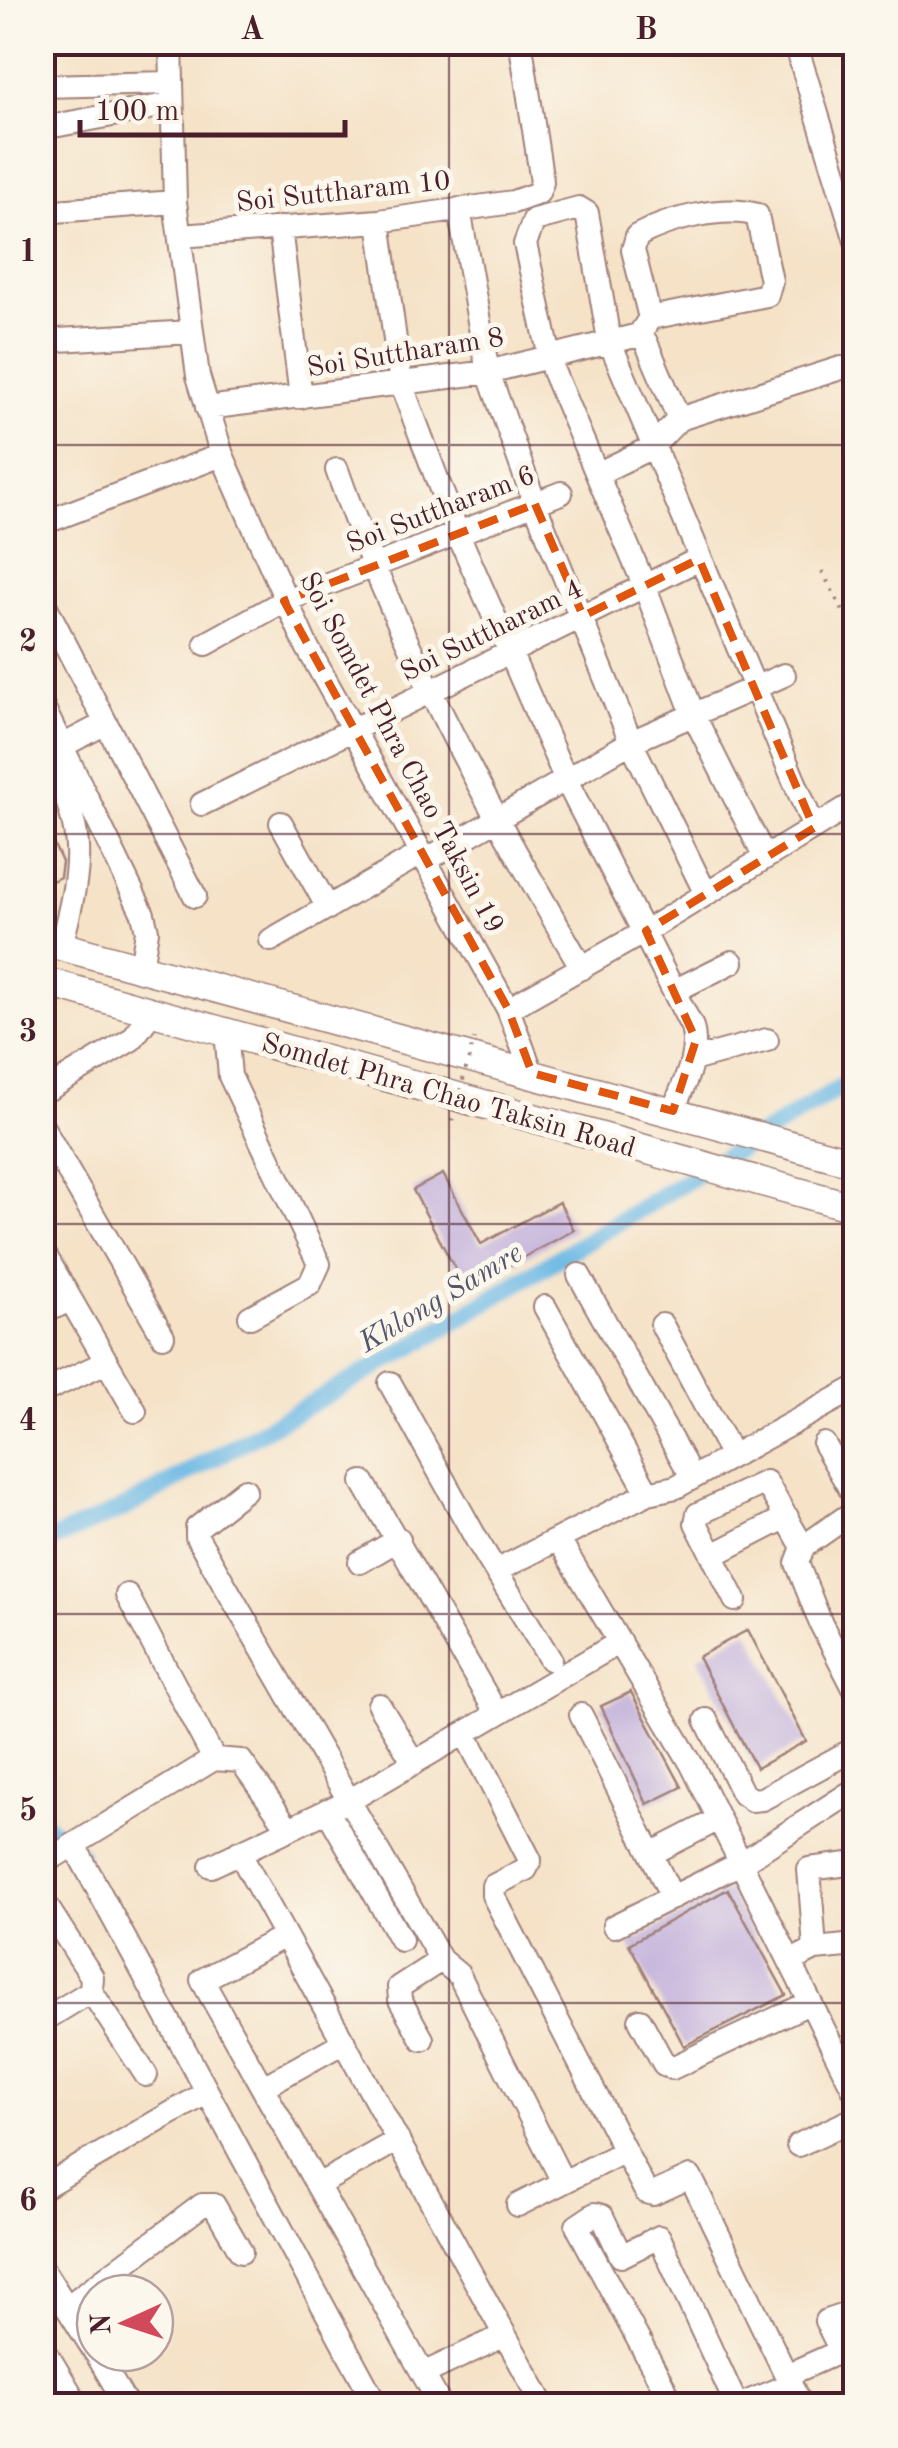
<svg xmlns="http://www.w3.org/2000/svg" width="898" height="2448" viewBox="0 0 898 2448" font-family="'Old Standard TT',serif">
	<rect width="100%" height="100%" fill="#fbf7ec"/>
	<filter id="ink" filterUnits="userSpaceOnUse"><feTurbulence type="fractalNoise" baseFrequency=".01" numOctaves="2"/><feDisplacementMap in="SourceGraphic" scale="20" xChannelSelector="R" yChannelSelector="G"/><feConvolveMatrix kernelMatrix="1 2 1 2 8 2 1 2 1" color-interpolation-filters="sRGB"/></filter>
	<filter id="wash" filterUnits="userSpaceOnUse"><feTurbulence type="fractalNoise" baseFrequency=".0048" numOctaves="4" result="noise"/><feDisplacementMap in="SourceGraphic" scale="40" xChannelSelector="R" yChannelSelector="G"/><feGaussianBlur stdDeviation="2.25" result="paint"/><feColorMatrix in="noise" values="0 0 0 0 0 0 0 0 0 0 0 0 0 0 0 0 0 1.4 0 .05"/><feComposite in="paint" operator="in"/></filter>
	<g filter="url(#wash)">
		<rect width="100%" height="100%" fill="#f5e2c7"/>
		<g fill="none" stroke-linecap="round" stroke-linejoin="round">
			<path stroke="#6ab8e4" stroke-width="18" d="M 42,1544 L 127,1507 L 413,1346 L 856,1078
				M 42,1822 L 79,1854"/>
		</g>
		<g id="blocks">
			<path fill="#beaada" d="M 42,820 L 62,862 L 60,877 L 42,886 Z
				M 443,1174 L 481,1244 L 559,1202 L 574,1230 L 466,1289 L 413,1190 Z
				M 748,1630 L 806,1741 L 756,1768 L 698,1657 Z
				M 631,1692 L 682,1787 L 647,1804 L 601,1706 Z
				M 728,1889 L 786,1995 L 684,2046 L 629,1944 Z"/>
		</g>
	</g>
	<g filter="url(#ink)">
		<use href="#blocks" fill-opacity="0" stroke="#a08079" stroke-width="2.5"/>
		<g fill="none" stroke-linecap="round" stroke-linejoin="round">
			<defs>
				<path id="minor" d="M 171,42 L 175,202 L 198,376 L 222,455 L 306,645 L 508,1009 L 532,1073
					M 795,42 L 856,241
					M 42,86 L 170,83
					M 59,125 L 171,104
					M 459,209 L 488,372 L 535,504 L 631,742 L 706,894
					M 42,212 L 175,202
					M 379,221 L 401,384 L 458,534 L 566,780 L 692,1027 C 700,1055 683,1085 673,1111
					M 280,228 L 301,397
					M 180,236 L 379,221 L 513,202 L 538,193 L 542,182 L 522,52
					M 639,335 L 650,318 L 767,295 L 771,281 L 757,215 C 723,205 668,219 637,236 L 633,250 L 650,318
					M 42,341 L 191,332
					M 207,408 L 488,372 L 639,335 L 646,342 L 679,419 L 652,447 L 597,474
					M 679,419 L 841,368
					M 337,470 C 399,647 488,807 582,968
					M 54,519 L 222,455
					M 42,599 L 195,896
					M 206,644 L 284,601 L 561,493
					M 42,705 L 143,914 L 147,931 L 141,968
					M 42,740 C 84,834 86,848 61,946
					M 62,746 L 104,724
					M 202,804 L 699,559
					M 281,823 L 328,908
					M 765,858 L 693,714 L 645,587 L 553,371 L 525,244 L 534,220 L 579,208 L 587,213 L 609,340 L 814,828
					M 426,860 L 631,742 L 784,675
					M 271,940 L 422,853
					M 674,991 L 732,962
					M 508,1009 L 646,931 L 856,802
					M 226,1031 L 230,1076 L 319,1264 L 310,1284 L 250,1317
					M 692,1060 L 767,1040
					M 42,1093 L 132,1039 L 153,1011
					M 42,1126 L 163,1336
					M 42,1250 L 135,1411
					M 579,1275 L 692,1477
					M 545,1307 L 648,1493
					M 42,1313 L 70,1300
					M 662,1325 L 731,1454
					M 390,1383 L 478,1542 L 550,1659
					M 42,1392 L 106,1362
					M 824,1444 L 856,1499
					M 363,1482 L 497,1714
					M 245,1490 L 197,1528 L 197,1537 L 441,1960 L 459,1975 L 563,2182
					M 856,1510 L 803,1547 L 797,1563 L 821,1624 L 856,1692
					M 42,1513 L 43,1514
					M 560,1542 L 692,1765 L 856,2094
					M 713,1555 L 787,1517
					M 360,1562 L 399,1539
					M 498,1570 L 648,1493 L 676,1487 L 856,1388
					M 127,1595 L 214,1759
					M 735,1600 L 696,1523 L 698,1514 L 766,1482 L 803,1547
					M 379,1705 L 414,1763
					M 581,1715 L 651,1854
					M 706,1720 L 743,1794 L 752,1800 L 762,1799 L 856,1748
					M 465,1733 L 530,1860 L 526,1869 L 493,1886 L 493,1895 L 646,2192 L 653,2194 L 690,2177 L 693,2182 L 801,2406
					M 327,1810 L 401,1940
					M 74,1845 L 377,2406
					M 239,1852 L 544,2406
					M 42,1864 L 214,1759 L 241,1761 L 289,1829 L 352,1799 L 620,1642
					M 211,1866 L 289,1829
					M 672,1897 L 651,1854 L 719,1819
					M 42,1899 L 92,1977 L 91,1991 L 42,2021
					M 614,1926 L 741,1863 L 856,1789
					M 285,1936 L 202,1980 L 441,2406
					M 815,1949 L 809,1869 L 856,1863
					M 801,1956 L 815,1949 L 856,1945
					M 91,1991 L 146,2075
					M 640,2020 L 664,2064 L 672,2068 L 809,2003
					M 422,2039 L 400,2000 L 399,1987 L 441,1960
					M 263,2087 L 344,2042
					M 798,2145 L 856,2118
					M 318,2185 L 398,2140
					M 42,2188 L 206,2093
					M 518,2205 L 625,2151
					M 42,2268 L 95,2352
					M 67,2307 L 202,2205 L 214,2205 L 241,2252
					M 42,2346 L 78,2406
					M 96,2353 L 127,2406
					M 423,2374 L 505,2335
					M 787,2375 L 841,2351 L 826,2321 L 856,2311
					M 674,2406 L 577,2226 L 595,2214 L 602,2216 L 621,2256 L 659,2237 L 737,2406
					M 738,2406 L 791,2384"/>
				<path id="major" d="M 42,941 L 856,1163
					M 42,981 L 856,1208"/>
			</defs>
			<use href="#minor" stroke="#a08079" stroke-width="26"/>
			<use href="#major" stroke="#a08079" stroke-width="31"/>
			<path stroke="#a08079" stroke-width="4" stroke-dasharray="2.5 8" stroke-linecap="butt" d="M 822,571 L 856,636"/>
			<use href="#minor" stroke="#fff" stroke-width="22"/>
			<use href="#major" stroke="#fff" stroke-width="28"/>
			<path stroke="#a08079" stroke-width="4" stroke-dasharray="2.5 8" stroke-linecap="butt" d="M 452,1121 L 474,1039"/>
		</g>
	</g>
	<path fill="none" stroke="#e0560e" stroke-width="8" stroke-dasharray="20 12" stroke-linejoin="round" d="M 535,504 L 583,616 L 699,559 L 814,828 L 646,931 L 696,1040 L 673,1111 L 532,1073 L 508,1009 L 284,601 Z"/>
	<path fill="none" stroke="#4a1f2b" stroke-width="2.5" stroke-opacity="0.55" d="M 449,42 L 449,2406M 42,445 L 856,445M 42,834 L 856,834M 42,1224 L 856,1224M 42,1614 L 856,1614M 42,2003 L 856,2003"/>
	<g text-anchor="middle" stroke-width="10" stroke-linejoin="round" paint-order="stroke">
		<g font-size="28" fill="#4a1f2b" stroke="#fbf7ec">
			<text transform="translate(343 190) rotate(-6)" y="10">Soi Suttharam 10</text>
			<text transform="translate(405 351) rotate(-9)" y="10">Soi Suttharam 8</text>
			<text transform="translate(440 508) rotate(-21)" y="10">Soi Suttharam 6</text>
			<text transform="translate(491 629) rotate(-26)" y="10">Soi Suttharam 4</text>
			<text transform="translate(403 752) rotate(62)" y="10">Soi Somdet Phra Chao Taksin 19</text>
			<text transform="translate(449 1094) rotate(16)" y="10">Somdet Phra Chao Taksin Road</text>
		</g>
		<g font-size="30" font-style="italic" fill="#55556c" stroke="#fbf7ec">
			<text transform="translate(440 1297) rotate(-31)" y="10">Khlong Samre</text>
		</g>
	</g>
	<rect width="898" height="2448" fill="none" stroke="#fbf7ec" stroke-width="110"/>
	<g transform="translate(125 2323) rotate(267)"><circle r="48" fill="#fbf7ec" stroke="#b4a19f" stroke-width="2.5"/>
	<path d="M0-8L18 38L0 25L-18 38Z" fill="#d1495b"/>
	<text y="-15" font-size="28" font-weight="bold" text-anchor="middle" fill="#4a1f2b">N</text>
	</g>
	<path d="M80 120v15h265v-15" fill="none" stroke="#4a1f2b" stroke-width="5"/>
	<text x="95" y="120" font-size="30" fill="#4a1f2b" stroke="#fbf7ec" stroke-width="8" paint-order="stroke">100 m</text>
	<rect x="55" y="55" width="788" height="2338" fill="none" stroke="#4a1f2b" stroke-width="4"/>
	<g font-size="32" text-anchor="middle" font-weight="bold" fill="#4a1f2b">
		<text x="252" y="39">A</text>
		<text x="646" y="39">B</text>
		<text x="28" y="261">1</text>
		<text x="28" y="651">2</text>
		<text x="28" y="1041">3</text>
		<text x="28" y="1430">4</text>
		<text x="28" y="1820">5</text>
		<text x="28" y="2210">6</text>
	</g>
</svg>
